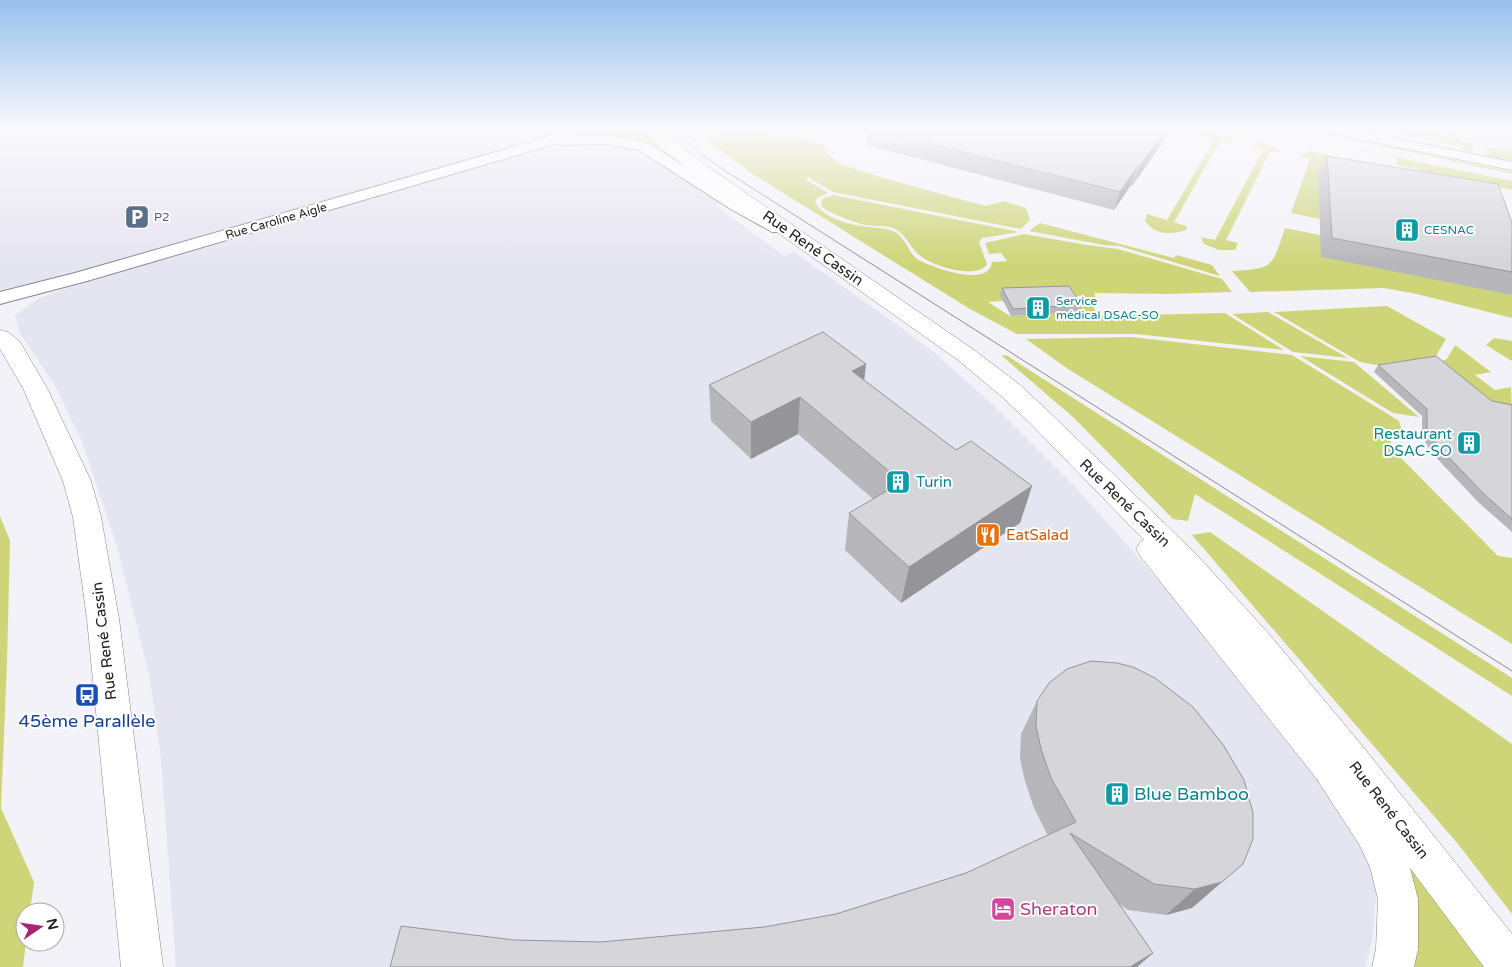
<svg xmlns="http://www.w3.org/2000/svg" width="1512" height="967" viewBox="0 0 1512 967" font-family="'Varela Round',sans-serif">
	<rect width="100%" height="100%" fill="#f3f2f8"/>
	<path fill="#e5e4f1" d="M 0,129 L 572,129 L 0,295 Z
		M 1396,129 L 1512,129 L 1512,152 Z
		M 602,143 L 641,149 L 723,202 L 715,205 L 784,256 L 794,252 L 885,316 L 931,350 L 990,402 L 1078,490 L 1189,614 L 1302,754 L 1354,828 L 1377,885 L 1372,942 L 1365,967 L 176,967 L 161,758 L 150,679 L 117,546 L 83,444 L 56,387 L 20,333 L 15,315 L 40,298 L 61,290 L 529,153 L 564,146 Z"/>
	<path fill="#ced579" d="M 585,129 L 645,129 L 671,156 L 668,157 C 636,136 610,134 572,136 Z
		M 724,129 L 757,129 L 824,145 L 831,157 L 841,164 L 880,177 L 985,206 L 1004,201 L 1026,208 L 1030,220 L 1021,229 L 833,192 L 811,179 L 810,177 L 805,179 L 828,193 L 818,198 L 815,201 C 819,216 847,224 861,226 C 871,228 885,227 895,232 C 906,238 908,252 917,259 C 931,267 989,289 992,262 L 1007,261 L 1001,253 L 989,254 L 985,243 L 1024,234 L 1087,245 L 1118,249 L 1222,279 L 1232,292 L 1167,294 L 1094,293 L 1096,298 L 1069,295 L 988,302 L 1010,316 L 1080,312 L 1079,304 L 1093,306 L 1098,316 L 1225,313 L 1284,350 L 1136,334 L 1017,334 L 970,309 L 756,176 L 706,140 Z
		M 1257,129 L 1512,181 L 1512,190 L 1397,165 L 1397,158 Z
		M 1388,129 L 1422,134 L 1423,129 L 1460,137 L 1459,141 L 1473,144 L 1472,152 L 1465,151 L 1464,146 L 1388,131 Z
		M 1207,130 L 1230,136 L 1233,138 L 1229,143 L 1220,141 L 1174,222 L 1187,226 L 1186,230 C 1170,235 1155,235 1145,221 L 1147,214 L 1167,220 L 1214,140 L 1200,136 L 1201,132 Z
		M 1353,139 L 1512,172 L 1512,174 L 1352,140 Z
		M 1256,143 L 1269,145 L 1282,152 L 1270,152 L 1226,240 L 1238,243 L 1235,250 L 1219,250 L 1204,244 L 1201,237 L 1215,240 L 1263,150 L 1251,146 Z
		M 1486,147 L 1512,152 L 1512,161 L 1486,156 Z
		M 1310,151 L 1474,188 L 1318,175 L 1320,219 L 1291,213 L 1310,159 L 1298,155 Z
		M 833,195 L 1019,232 L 982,238 L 979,242 L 987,264 C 977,281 928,265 917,253 C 908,244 905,233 893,228 C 885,225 875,227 866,225 C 852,222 839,216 826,210 L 821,206 L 822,199 Z
		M 1040,223 L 1174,258 L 1176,255 L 1212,265 L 1220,276 L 1119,246 L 1104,245 L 1029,231 Z
		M 1285,228 L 1320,235 L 1512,295 L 1512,318 L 1417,294 L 1384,288 L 1250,292 L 1232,271 C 1274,269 1272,267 1285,228 Z
		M 1387,306 L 1446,339 L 1436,356 L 1375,365 L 1360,362 L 1274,312 Z
		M 1268,312 L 1348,358 L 1293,352 L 1232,314 Z
		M 1131,337 L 1292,355 L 1399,421 L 1402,431 L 1385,429 L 1395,452 L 1498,556 L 1512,558 L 1512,644 L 1068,369 L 1026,339 Z
		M 1494,338 L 1512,341 L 1512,361 L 1486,345 Z
		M 1455,345 L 1491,372 L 1475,375 L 1495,390 L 1511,387 L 1512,407 L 1495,405 L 1439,362 L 1447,359 Z
		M 1006,355 L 1512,678 L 1512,696 L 1195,494 L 1188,521 L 1173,519 L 1074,418 L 1002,356 Z
		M 1300,356 L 1354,362 L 1419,417 L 1393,413 Z
		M 0,516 L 10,541 L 7,663 L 1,808 L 34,882 L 30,912 L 25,912 L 26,942 L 23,967 L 0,967 Z
		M 1210,532 L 1512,744 L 1512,914 L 1458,844 L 1192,535 Z
		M 1381,822 L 1487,967 L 1410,967 Z"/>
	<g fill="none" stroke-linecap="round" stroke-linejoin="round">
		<defs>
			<path id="minor" d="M 567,129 L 585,129 L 583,132 L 572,136 L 606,136 L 625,138 L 649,144 L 741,202 L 784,224 L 786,228 L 784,232 L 772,232 L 729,208 L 639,150 L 606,144 L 560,145 L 555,144 L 87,281 L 0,304 L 0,292 L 75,273 L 541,139 Z
				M 1322,129 L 1348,129 L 1512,162 L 1512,170 L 1329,133 Z"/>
			<path id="tertiary" d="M 646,129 L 662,129 L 671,138 L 701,162 L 974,350 L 1019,384 L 1048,411 L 1195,553 L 1269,634 L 1364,748 L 1512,934 L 1512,967 L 1484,967 L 1410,868 L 1418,899 L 1418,949 L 1414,967 L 1372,967 L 1376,949 L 1378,899 L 1370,867 L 1359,844 L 1316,778 L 1141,557 L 1136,549 L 1141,541 L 1144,540 L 1030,423 L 1001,396 L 958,360 L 689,170 L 659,146 Z
				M 0,330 L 8,332 L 20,342 L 47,388 L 91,481 L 101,517 L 119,619 L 163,967 L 121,967 L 87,619 L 73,517 L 63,481 L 23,388 L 0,349 Z"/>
		</defs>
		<use href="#minor" stroke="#87868b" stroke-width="2"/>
		<use href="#tertiary" stroke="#87868b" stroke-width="1"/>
		<use href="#minor" fill="#fff" fill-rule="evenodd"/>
		<use href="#tertiary" fill="#fff" fill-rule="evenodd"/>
		<path stroke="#8c8b8f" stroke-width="1" d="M 673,129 L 702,155 L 730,174 L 1512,671"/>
	</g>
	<path fill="#b7b7bb" d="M 805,129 L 823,129 L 818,132 Z
		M 868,129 L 1169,129 L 1165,139 L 1132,186 L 1131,185 L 1114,210 L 866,145 Z
		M 1327,156 L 1512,223 L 1512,295 L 1321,257 L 1318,174 Z
		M 1002,288 L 1082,305 L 1080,312 L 1011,316 L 1000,295 Z
		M 866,364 L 864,380 L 956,450 L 1032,486 L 1020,523 L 901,603 L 845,550 L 849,513 L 873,499 L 798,434 L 751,459 L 711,421 L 709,385 Z
		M 1378,365 L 1492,401 L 1512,405 L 1512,532 L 1478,502 L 1430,451 L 1422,435 L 1422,416 L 1374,372 Z
		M 1037,701 L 1224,746 L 1192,908 L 1166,915 L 1128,910 L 1119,904 L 1153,953 L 1137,967 L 390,967 L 514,940 L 601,942 L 764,927 L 836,914 L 966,873 L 1048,836 L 1034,808 L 1025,781 L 1020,759 L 1021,734 Z"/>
	<path fill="#959599" d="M 1166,129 L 1169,129 L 1165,139 L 1132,186 L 1139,167 Z
		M 1137,167 L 1131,185 L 1114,210 L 1120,192 Z
		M 866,364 L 862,400 L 852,371 Z
		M 800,397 L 798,434 L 751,459 L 751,422 Z
		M 1032,486 L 1020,523 L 901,603 L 909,567 Z
		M 1243,864 L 1192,908 L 1166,915 L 1195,889 Z
		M 1153,953 L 1137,967 L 1130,967 Z"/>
	<path fill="#d5d5da" stroke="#959599" d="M 873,129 L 1166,129 L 1139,167 L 1137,167 L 1120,192 Z
		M 1327,156 L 1498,184 L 1512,223 L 1512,272 L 1332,238 Z
		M 1069,286 L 1082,305 L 1013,309 L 1002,288 Z
		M 823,332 L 866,364 L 852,371 L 956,450 L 971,441 L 1032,486 L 909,567 L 849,513 L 902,482 L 800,397 L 751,422 L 709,385 Z
		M 1436,356 L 1492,401 L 1512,405 L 1512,519 L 1485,495 L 1436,444 L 1427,428 L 1427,409 L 1378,365 Z
		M 1091,661 L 1117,663 L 1133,667 L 1155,678 L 1193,707 L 1224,746 L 1244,780 L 1253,813 L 1253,839 L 1243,864 L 1222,882 L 1195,889 L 1154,884 L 1070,833 L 1153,953 L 1130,967 L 390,967 L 401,926 L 514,940 L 601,942 L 764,927 L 836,914 L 966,873 L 1076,822 L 1051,778 L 1041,749 L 1036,726 L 1037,701 L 1049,683 L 1067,669 Z"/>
	<linearGradient id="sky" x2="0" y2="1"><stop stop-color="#97c0ec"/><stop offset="0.49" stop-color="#faf9fc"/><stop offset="1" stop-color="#faf9fc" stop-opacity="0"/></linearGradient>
	<rect width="1512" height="264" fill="url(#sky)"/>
	<defs>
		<symbol id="parking-square" viewBox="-11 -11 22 22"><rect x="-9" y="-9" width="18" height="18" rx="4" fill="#5c6f8a" stroke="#fff"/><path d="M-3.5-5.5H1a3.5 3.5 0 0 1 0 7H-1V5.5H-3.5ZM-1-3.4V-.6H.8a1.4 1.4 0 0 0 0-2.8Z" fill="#fff"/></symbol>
		<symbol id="building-square" viewBox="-11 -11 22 22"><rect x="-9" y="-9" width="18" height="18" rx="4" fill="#0f9aa8" stroke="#fff"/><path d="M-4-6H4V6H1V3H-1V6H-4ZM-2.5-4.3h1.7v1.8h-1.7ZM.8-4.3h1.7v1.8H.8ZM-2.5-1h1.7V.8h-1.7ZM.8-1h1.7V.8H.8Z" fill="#fff"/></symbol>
		<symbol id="restaurant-square" viewBox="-11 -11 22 22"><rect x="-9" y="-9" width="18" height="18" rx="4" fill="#e8710a" stroke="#fff"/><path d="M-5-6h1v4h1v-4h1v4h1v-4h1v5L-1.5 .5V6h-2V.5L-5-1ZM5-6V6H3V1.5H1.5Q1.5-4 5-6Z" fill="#fff"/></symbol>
		<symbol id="bus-square" viewBox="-11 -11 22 22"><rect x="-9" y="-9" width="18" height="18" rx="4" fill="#1a4fb4" stroke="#fff"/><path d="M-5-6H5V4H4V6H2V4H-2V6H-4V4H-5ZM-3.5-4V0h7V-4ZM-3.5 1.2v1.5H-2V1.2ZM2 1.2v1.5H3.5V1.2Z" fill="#fff"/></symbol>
		<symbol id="hotel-square" viewBox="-11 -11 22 22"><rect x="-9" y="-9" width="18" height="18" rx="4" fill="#d1479c" stroke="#fff"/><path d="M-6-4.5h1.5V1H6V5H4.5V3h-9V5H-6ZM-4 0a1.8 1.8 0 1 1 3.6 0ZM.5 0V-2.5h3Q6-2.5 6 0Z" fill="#fff"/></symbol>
	</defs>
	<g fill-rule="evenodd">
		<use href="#parking-square" x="123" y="203" width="28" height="28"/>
		<use href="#building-square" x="1393" y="216" width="28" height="28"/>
		<use href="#building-square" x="1024" y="294" width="28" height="28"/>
		<use href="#building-square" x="1455" y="429" width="28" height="28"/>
		<use href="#building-square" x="884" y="468" width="28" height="28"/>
		<use href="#restaurant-square" x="974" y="521" width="28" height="28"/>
		<use href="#bus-square" x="73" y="681" width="28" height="28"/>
		<use href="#building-square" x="1103" y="780" width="28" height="28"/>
		<use href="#hotel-square" x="989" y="895" width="28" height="28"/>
	</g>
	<g text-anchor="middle" stroke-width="4" stroke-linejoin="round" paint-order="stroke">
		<g font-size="12" fill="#4e5e75" stroke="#fff" text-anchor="start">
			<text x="154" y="221">P2</text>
		</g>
		<g font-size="12" fill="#222123" stroke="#fff">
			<text transform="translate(276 221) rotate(-16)" y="4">Rue Caroline Aigle</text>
		</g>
		<g font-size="12" fill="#0d838f" stroke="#fff" text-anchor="start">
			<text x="1424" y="234">CESNAC</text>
			<text x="1056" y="305">Service<tspan x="1056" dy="14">médical DSAC-SO</tspan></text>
		</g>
		<g font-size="15" fill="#222123" stroke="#fff">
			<text transform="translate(813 248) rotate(35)" y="5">Rue René Cassin</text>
			<text transform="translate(1125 503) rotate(44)" y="5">Rue René Cassin</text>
			<text transform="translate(104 641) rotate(-97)" y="5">Rue René Cassin</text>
			<text transform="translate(1389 810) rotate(52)" y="5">Rue René Cassin</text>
		</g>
		<g font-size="15" fill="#0d838f" stroke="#fff" text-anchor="end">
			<text x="1452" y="439">Restaurant<tspan x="1452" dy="17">DSAC-SO</tspan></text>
			<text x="916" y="487" text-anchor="start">Turin</text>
		</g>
		<g font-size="15" fill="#c56008" stroke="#fff" text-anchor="start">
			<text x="1006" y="540">EatSalad</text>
		</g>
		<g font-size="18" fill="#164399" stroke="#fff">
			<text x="87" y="727">45ème Parallèle</text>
		</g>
		<g font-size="18" fill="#0d838f" stroke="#fff" text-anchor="start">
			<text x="1134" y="800">Blue Bamboo</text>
		</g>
		<g font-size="18" fill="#b23c85" stroke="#fff" text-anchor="start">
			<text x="1020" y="915">Sheraton</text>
		</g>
	</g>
	<g transform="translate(40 927) rotate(77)"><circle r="24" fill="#ffffff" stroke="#a7a6a7"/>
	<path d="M0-4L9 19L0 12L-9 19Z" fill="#a62472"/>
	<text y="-8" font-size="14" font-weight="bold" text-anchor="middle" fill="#222123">N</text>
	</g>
</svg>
